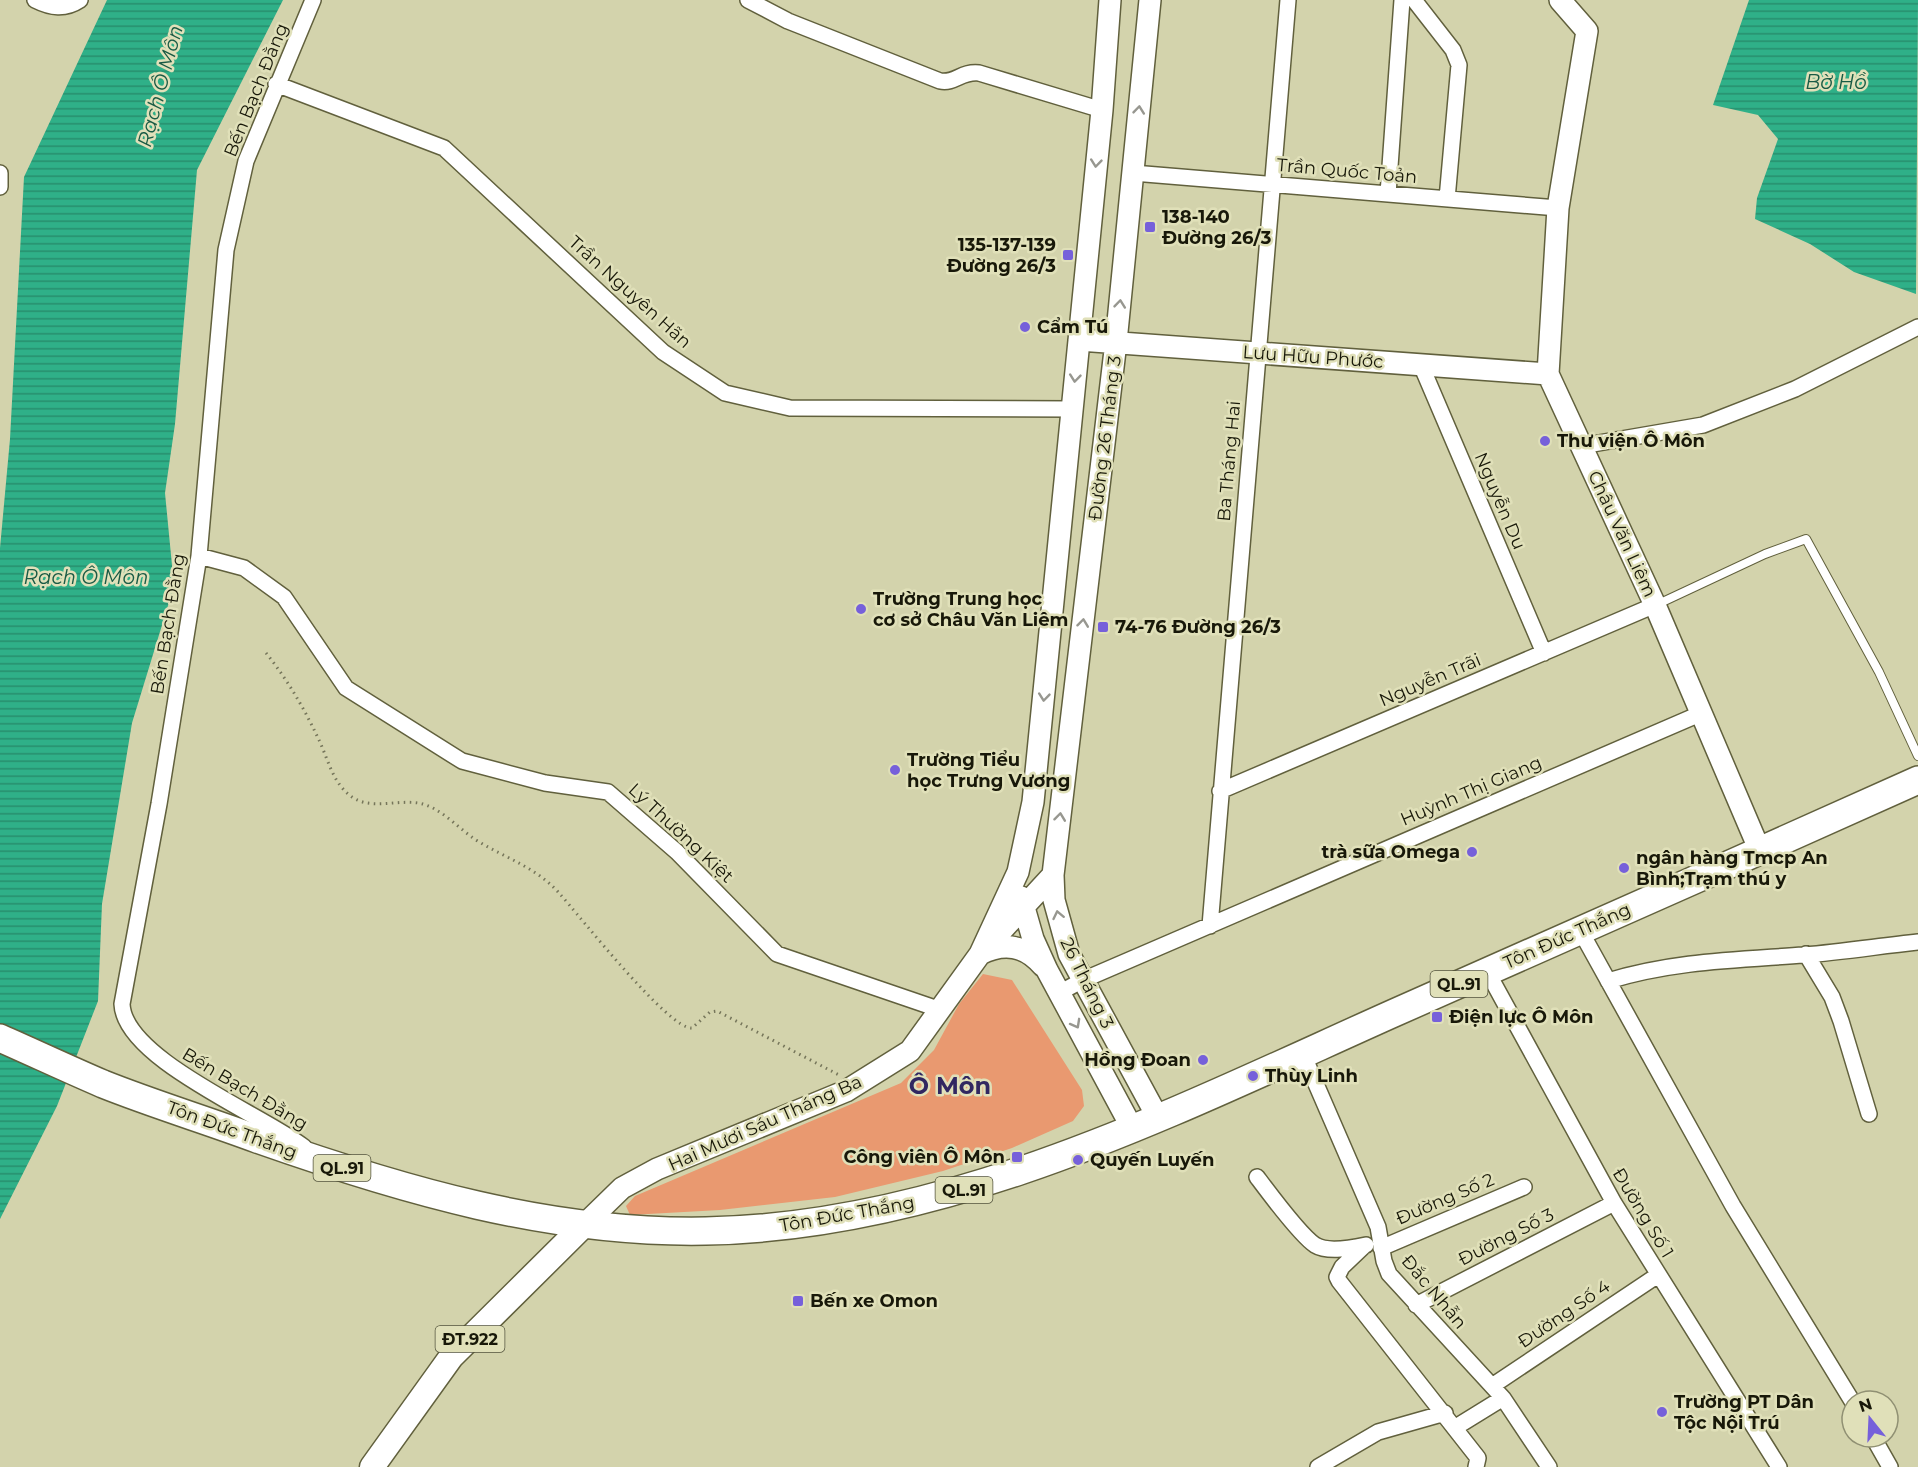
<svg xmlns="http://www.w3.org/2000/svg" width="1918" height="1467" viewBox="0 0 1918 1467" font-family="Montserrat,sans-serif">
	<defs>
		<pattern id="water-rules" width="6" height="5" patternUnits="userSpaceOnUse" patternTransform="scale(1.5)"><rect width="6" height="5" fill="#2fb088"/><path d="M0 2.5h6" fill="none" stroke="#278e6d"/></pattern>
	</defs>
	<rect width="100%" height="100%" fill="#d3d3ac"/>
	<path fill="#e99970" d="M 983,974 L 1012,980 L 1082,1090 L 1084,1106 L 1073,1121 L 1012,1148 L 943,1171 L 835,1197 L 720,1210 L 630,1215 L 626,1206 L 635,1196 L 901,1083 L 934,1050 L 959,1004 Z"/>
	<path fill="url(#water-rules)" d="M 107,0 L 283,0 L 197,170 L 175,424 L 165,493 L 174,586 L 132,723 L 102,904 L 98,1001 L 57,1106 L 0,1219 L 0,548 L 10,439 L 24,177 Z
		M 1749,0 L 1918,0 L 1916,294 L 1854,272 L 1810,244 L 1755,219 L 1757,198 L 1778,139 L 1758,115 L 1713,105 Z"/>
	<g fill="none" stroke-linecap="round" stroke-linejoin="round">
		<defs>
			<path id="lane" d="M 1656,605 L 1765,554 L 1806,539 L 1879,672 L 1918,756"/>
			<path id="street" d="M 35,0 C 51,8 65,10 80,0
				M 748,0 L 788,21 L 940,81 C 955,84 961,71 979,73 L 1102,110
				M 1414,0 L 1453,50 L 1459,65 L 1447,199
				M 276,84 L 444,148 L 663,352 L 725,393 L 790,408 L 1072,409
				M 0,173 L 0,187
				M 1133,173 L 1558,208
				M 1388,194 L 1402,0
				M 1421,365 L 1544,653
				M 1581,446 L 1703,425 L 1795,389 L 1918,327
				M 199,556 L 244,568 L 284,597 L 346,688 L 462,761 L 545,783 L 608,792 L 677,852 L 777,954 L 938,1009
				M 1220,791 L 1655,605
				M 1210,926 L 1288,0
				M 1580,930 L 1733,1206 L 1852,1401
				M 1806,954 L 1832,997 L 1841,1021 L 1869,1114
				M 1487,971 L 1614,1203 L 1779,1467
				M 1608,981 C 1673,961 1736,960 1804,955 C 1842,952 1880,946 1918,942
				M 1059,993 L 1083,980 L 1702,713
				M 1303,1054 L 1378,1227 L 1384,1261 L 1389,1274 L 1503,1398 L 1549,1467
				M 304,1147 C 263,1115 124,1059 122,1004 L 159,804 L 199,556 L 226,250 L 246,161 L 313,0
				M 1257,1177 C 1269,1193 1300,1235 1315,1245 C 1328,1253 1352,1248 1366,1245
				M 1364,1246 L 1342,1267 L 1337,1277 L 1339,1281 L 1478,1458 L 1476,1467
				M 1381,1248 L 1524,1187
				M 1416,1305 L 1614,1203
				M 1492,1386 L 1658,1275
				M 1456,1427 L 1503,1398
				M 1873,1437 L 1890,1467
				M 1318,1467 L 1378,1432 L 1445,1413"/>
			<path id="secondary" d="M 1150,0 L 1116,342 L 1053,875 L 1054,900 L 1069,954 L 1158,1118
				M 1560,0 L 1587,31 L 1558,208 L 1548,374 L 1655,605 L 1760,851
				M 1079,340 L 1548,374
				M 1021,897 L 1033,939 L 1047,970 L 1132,1128
				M 980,954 L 1018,872 L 1033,802 L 1102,110 L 1110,0
				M 980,954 C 1004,942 1025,945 1043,966
				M 584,1225 L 622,1188 L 657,1169 L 846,1091 L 910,1051 L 980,954 L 1053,875"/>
			<path id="primary" d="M 372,1467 L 451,1357 L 584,1225"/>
			<path id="highway" d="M 0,1038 C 34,1053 68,1069 103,1084 C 153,1104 206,1120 257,1139 C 402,1190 551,1234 706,1231 C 949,1227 1177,1110 1394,1013 C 1568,935 1744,859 1918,780"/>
		</defs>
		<use href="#lane" stroke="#61603d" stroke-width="10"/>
		<use href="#street" stroke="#61603d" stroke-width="18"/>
		<use href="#secondary" stroke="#61603d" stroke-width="24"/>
		<use href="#primary" stroke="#61603d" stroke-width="27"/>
		<use href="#highway" stroke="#61603d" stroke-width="30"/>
		<path stroke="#75755a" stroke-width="3" stroke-dasharray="1.5 4.5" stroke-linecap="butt" d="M 266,653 C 287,679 304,708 318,738 C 328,758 332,783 352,797 C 372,811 400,798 423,804 C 443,810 458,828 476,840 C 505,858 536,867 559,893 C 579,915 669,1030 692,1028 L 710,1012 L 717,1011 L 839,1075"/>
		<use href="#lane" stroke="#fff" stroke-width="8"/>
		<use href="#street" stroke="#fff" stroke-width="15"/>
		<use href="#secondary" stroke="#fff" stroke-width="21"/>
		<use href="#primary" stroke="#fff" stroke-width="24"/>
		<use href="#highway" stroke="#fff" stroke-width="27"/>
	</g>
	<defs><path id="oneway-chevron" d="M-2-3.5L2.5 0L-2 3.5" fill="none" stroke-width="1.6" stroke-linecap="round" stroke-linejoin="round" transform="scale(1.5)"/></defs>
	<g stroke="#979790">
		<use href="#oneway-chevron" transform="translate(1139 110) rotate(-84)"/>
		<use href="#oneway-chevron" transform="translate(1096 163) rotate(96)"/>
		<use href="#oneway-chevron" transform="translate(1120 304) rotate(-84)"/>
		<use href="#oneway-chevron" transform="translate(1075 378) rotate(96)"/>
		<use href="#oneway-chevron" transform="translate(1083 623) rotate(-83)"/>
		<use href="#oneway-chevron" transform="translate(1044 697) rotate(96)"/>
		<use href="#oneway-chevron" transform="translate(1060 817) rotate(-83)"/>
		<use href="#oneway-chevron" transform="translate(1058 915) rotate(-102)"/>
		<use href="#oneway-chevron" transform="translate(1076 1024) rotate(61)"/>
	</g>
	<g fill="#7660da" stroke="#e0e0b9" stroke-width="2">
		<rect x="1144" y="221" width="12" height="12" rx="3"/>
		<rect x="1062" y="249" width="12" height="12" rx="3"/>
		<circle cx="1025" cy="327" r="6"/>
		<circle cx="1545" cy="441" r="6"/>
		<circle cx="861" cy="609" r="6"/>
		<rect x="1097" y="621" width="12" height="12" rx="3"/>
		<circle cx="895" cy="770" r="6"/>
		<circle cx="1472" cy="852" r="6"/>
		<circle cx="1624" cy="868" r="6"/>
		<rect x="1431" y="1011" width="12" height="12" rx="3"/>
		<circle cx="1203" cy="1060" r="6"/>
		<circle cx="1253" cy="1076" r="6"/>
		<rect x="1011" y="1151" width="12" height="12" rx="3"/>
		<circle cx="1078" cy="1160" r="6"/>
		<rect x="792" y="1295" width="12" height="12" rx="3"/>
		<circle cx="1662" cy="1412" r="6"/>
	</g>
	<g text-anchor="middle" stroke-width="5" stroke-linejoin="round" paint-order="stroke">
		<g fill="#e0e0b9" stroke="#54543e" stroke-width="1.5">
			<rect x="1430.5" y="971" width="57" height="26" rx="4.5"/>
			<rect x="313.5" y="1155" width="57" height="26" rx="4.5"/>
			<rect x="935.5" y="1177" width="57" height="26" rx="4.5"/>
			<rect x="435.5" y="1326" width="69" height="26" rx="4.5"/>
		</g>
		<g font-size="16" font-weight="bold" fill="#181809">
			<text x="1459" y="990">QL.91</text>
			<text x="342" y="1174">QL.91</text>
			<text x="964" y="1196">QL.91</text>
			<text x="470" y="1345">ĐT.922</text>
		</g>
		<g font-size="18" fill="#181809" stroke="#e0e0b9">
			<text transform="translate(256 90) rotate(-68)" y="6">Bến Bạch Đằng</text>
			<text transform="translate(1347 171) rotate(5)" y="6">Trần Quốc Toản</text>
			<text transform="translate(630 292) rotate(42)" y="6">Trần Nguyên Hãn</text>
			<text transform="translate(1313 357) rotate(4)" y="6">Lưu Hữu Phước</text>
			<text transform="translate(1105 438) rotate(-83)" y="6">Đường 26 Tháng 3</text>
			<text transform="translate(1229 461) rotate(-85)" y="6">Ba Tháng Hai</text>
			<text transform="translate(1500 501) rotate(67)" y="6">Nguyễn Du</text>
			<text transform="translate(1622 534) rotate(65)" y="6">Châu Văn Liêm</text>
			<text transform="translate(168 624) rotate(-81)" y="6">Bến Bạch Đằng</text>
			<text transform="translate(1430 680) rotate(-23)" y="6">Nguyễn Trãi</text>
			<text transform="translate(1471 791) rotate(-23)" y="6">Huỳnh Thị Giang</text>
			<text transform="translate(681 833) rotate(43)" y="6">Lý Thường Kiệt</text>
			<text transform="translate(1567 936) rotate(-24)" y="6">Tôn Đức Thắng</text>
			<text transform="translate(1087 983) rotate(64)" y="6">26 Tháng 3</text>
			<text transform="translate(245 1089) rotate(31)" y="6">Bến Bạch Đằng</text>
			<text transform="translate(765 1123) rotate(-24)" y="6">Hai Mươi Sáu Tháng Ba</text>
			<text transform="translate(232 1130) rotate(20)" y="6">Tôn Đức Thắng</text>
			<text transform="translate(1445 1199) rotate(-23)" y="6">Đường Số 2</text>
			<text transform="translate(1643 1213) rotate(59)" y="6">Đường Số 1</text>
			<text transform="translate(847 1214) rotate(-10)" y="6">Tôn Đức Thắng</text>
			<text transform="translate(1506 1237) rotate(-27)" y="6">Đường Số 3</text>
			<text transform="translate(1434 1292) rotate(50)" y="6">Đắc Nhẫn</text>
			<text transform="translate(1564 1314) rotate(-34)" y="6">Đường Số 4</text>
		</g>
		<g font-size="18" font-weight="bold" fill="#181809" stroke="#e0e0b9" text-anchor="start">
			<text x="1162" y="223">138-140<tspan x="1162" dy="21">Đường 26/3</tspan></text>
			<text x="1056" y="251" text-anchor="end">135-137-139<tspan x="1056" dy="21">Đường 26/3</tspan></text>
			<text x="1037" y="333">Cẩm Tú</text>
			<text x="1557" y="447">Thư viện Ô Môn</text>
			<text x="873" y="605">Trường Trung học<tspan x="873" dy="21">cơ sở Châu Văn Liêm</tspan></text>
			<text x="1115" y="633">74-76 Đường 26/3</text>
			<text x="907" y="766">Trường Tiểu<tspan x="907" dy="21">học Trưng Vương</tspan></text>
			<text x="1460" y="858" text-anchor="end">trà sữa Omega</text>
			<text x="1636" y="864">ngân hàng Tmcp An<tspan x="1636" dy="21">Bình;Trạm thú y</tspan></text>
			<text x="1449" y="1023">Điện lực Ô Môn</text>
			<text x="1191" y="1066" text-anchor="end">Hồng Đoan</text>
			<text x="1265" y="1082">Thùy Linh</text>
			<text x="1005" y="1163" text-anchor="end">Công viên Ô Môn</text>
			<text x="1090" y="1166">Quyến Luyến</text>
			<text x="810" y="1307">Bến xe Omon</text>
			<text x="1674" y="1408">Trường PT Dân<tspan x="1674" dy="21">Tộc Nội Trú</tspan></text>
		</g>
		<g font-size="20" font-style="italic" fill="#195b45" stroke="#e0e0b9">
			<text x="1836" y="89">Bờ Hồ</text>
			<text transform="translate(160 86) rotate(-75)" y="7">Rạch Ô Môn</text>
			<text x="86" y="584">Rạch Ô Môn</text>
		</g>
		<g font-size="24" font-weight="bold" fill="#312761" stroke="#e0e0b9">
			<text x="950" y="1094">Ô Môn</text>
		</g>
	</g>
	<g transform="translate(1870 1419) rotate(342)"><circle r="28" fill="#e0e0b9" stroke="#909073" stroke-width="1.5"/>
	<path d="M0-4.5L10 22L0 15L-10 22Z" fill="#7660da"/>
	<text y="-9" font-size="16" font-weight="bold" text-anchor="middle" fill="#181809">N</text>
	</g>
</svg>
